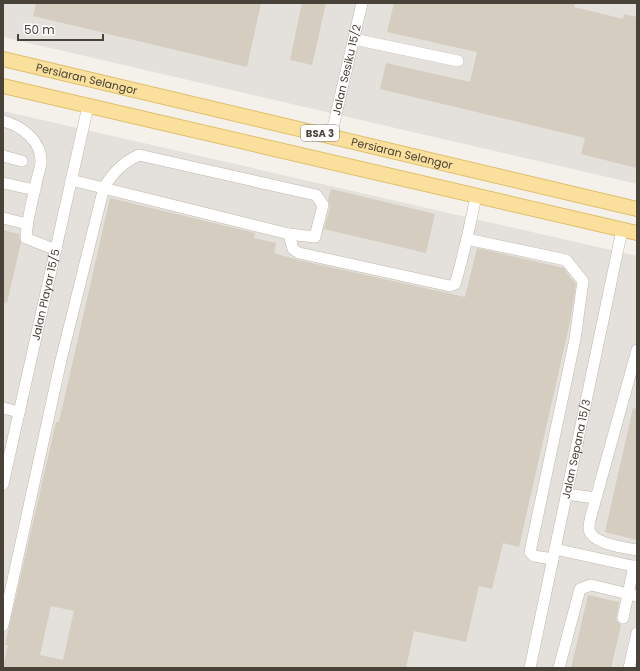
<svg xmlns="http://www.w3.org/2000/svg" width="640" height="671" viewBox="0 0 640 671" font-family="Poppins,sans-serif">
	<rect width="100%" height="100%" fill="#f4f1ea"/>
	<path fill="#e4e0db" d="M 3,3 L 637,3 L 637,184 L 3,37 Z
		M 3,111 L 637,256 L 637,668 L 3,668 Z"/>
	<path fill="#d5cdbf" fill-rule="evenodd" d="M 36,3 L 261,3 L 247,67 L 33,16 Z
		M 302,3 L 326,3 L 312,65 L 290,60 Z
		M 394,3 L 575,3 L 574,7 L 623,19 L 624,14 L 637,17 L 637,168 L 581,154 L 585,138 L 380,89 L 386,63 L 470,82 L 477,52 L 387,32 Z
		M 331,189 L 435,214 L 426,253 L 324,229 L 330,207 L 328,200 Z
		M 110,198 L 255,233 L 254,238 L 276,243 L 274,253 L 298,260 L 465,297 L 477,248 L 564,268 L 570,277 L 576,284 L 570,322 L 519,547 L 503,543 L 492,589 L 479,586 L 466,642 L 414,631 L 406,668 L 3,668 L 8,645 L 5,645 L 56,422 L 59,422 ZM 51,606 L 74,611 L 63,660 L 40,655 Z
		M 3,230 L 19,234 L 21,242 L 7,303 L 3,302 Z
		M 633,408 L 637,409 L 637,540 L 605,532 Z
		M 588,595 L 619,602 L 616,620 L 621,625 L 611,668 L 571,668 Z"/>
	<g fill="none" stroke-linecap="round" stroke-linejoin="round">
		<defs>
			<g id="minor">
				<path d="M 354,39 L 458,61"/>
				<path d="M 3,121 C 22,126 42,141 41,163 C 40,170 37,177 36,184 C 32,202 27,220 26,238 L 56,250"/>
				<path id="s1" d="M 331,136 L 362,3"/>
				<path d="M 3,156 L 22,161"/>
				<path d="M 3,183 L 35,190"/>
				<path d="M 3,218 L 27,224"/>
				<path d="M 289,234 L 293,249 L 299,253 L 450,286 L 455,284 C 464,255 470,226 476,196"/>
				<path d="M 467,239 L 566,260 L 583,281 L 575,339 L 530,552 L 534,556 L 553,559"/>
				<path d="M 3,408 L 19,412"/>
				<path id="s2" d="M 3,484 L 88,106"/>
				<path d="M 566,494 L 596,498 C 594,507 589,519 589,528 C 589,543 625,548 637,550"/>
				<path d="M 596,498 L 637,350"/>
				<path d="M 555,549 L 637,567"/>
				<path d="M 623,618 L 634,566"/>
				<path d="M 3,625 L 61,360 L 104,187 C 114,172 122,163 139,155 L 316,195 L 323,205 L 315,237 L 289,234 L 71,180"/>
				<path id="s3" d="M 530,668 L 622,230"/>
				<path d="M 559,668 L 580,589 L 591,585 L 637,596"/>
				<path d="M 629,668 L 637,633"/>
			</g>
			<g id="major">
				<path id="s4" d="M 3,59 L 637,209"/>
				<path d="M 3,86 L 637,233"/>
			</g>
		</defs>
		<use href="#minor" stroke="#bfb9ac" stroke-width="12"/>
		<use href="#major" stroke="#e0be6c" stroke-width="16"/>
		<use href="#minor" stroke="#fff" stroke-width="11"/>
		<use href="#major" stroke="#fae09c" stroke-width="14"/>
	</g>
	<g text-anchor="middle" stroke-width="4" stroke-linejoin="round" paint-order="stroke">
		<rect fill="#fff" stroke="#7f7b74" stroke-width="1" x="301" y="125" width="38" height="16" rx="3"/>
		<g font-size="10" font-weight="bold" fill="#484238">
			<text x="320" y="137">BSA 3</text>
		</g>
		<g font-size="11" fill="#484238" stroke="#fff">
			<text dy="4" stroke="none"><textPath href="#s1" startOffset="68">Jalan Sesiku 15/2</textPath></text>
			<text dy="4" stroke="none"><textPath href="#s4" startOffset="86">Persiaran Selangor</textPath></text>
			<text dy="4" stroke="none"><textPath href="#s4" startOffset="410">Persiaran Selangor</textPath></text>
			<text dy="4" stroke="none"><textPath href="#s2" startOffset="194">Jalan Playar 15/5</textPath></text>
			<text dy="4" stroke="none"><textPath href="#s3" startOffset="224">Jalan Sepana 15/3</textPath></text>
		</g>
	</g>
	<rect width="640" height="671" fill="none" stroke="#484238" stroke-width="8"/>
	<path d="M18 34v6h85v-6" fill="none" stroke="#484238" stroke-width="2"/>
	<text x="24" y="34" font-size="12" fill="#484238" stroke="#ffffff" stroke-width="3" paint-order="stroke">50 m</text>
</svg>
